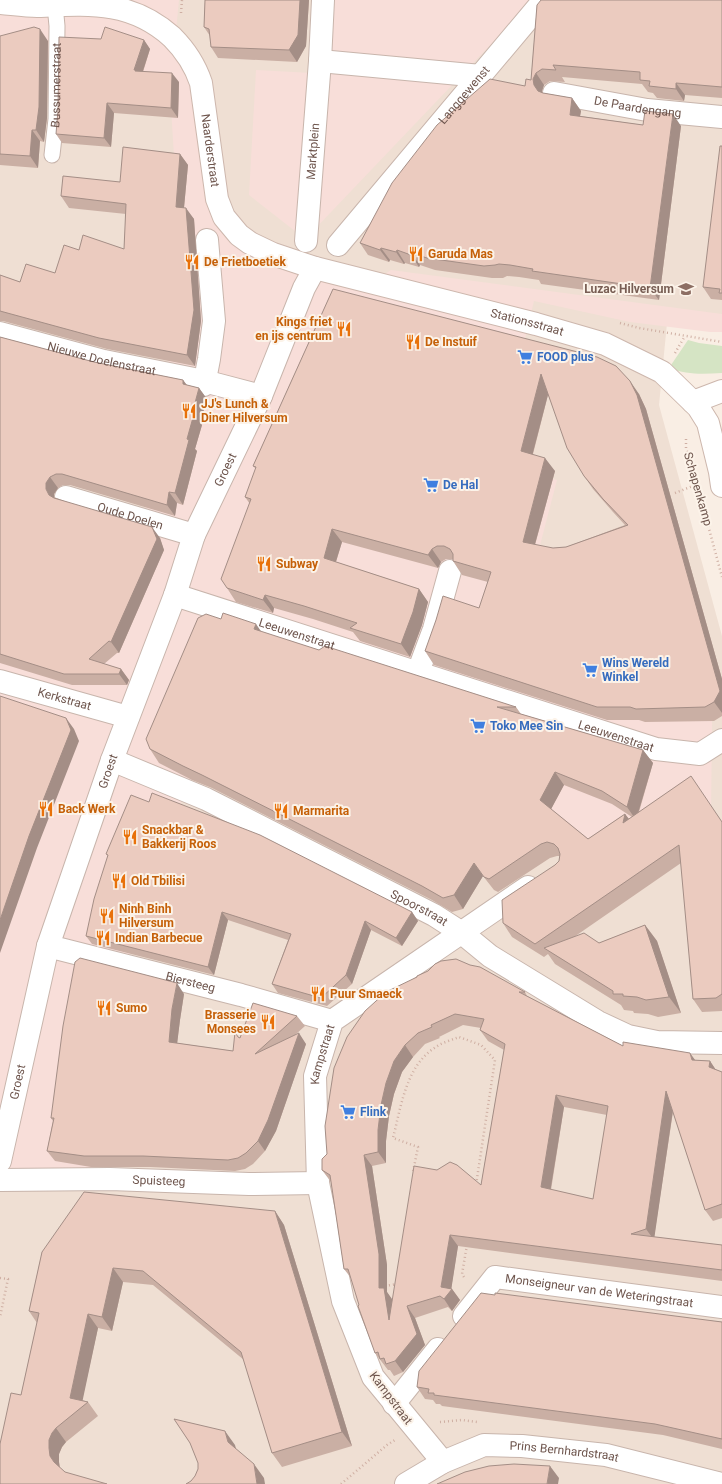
<svg xmlns="http://www.w3.org/2000/svg" width="722" height="1484" viewBox="0 0 722 1484" font-family="Roboto,sans-serif">
	<rect width="100%" height="100%" fill="#f9eee4"/>
	<path fill="#efdfd3" d="M 0,0 L 722,0 L 722,318 L 668,313 L 659,405 L 722,636 L 722,1484 L 0,1484 Z"/>
	<path fill="#f8ded9" d="M 0,0 L 179,0 L 174,51 L 187,65 L 208,199 L 225,236 L 247,254 L 361,290 L 391,270 L 722,314 L 722,332 L 710,332 L 630,322 L 534,301 L 511,397 L 378,428 L 557,480 L 526,599 L 713,648 L 711,813 L 595,895 L 508,782 L 241,686 L 183,797 L 126,966 L 91,1177 L 0,1173 L 0,597 L 138,552 L 159,537 L 165,519 L 136,502 L 183,300 L 170,92 L 30,59 L 0,78 Z
		M 315,0 L 533,0 L 312,232 L 300,235 L 249,195 L 256,70 L 312,73 Z"/>
	<path fill="#d5e4c4" d="M 688,340 L 699,343 L 722,346 L 722,373 C 703,374 687,375 669,368 Z"/>
	<g fill="none" stroke-linecap="round" stroke-linejoin="round">
		<defs>
			<g id="lane">
				<path id="s1" d="M 52,155 L 56,119 L 57,26 L 55,5"/>
			</g>
			<g id="street">
				<path d="M 320,61 L 481,76"/>
				<path id="s2" d="M 554,93 L 647,110 L 722,117"/>
				<path id="s3" d="M 306,241 L 320,61 L 323,0"/>
				<path id="s4" d="M 338,245 L 544,0"/>
				<path id="s5" d="M 0,333 L 104,361 L 204,381 L 261,396"/>
				<path d="M 204,385 L 209,359 L 214,321 L 207,240"/>
				<path id="s6" d="M 66,497 L 194,535"/>
				<path id="s7" d="M 175,595 L 656,749 L 700,754 L 722,740"/>
				<path d="M 418,672 L 434,629 L 450,571"/>
				<path id="s8" d="M 0,681 L 128,717"/>
				<path id="s9" d="M 112,760 L 206,799 L 434,915 L 462,933 L 490,956 L 598,1022 L 628,1036 L 657,1042 L 722,1043"/>
				<path id="s10" d="M 48,946 L 241,995 L 332,1021"/>
				<path id="s11" d="M 0,1161 L 48,946 L 112,760 L 175,595 L 194,535 L 261,396 L 304,288 L 315,268"/>
				<path id="s12" d="M 0,1180 L 110,1179 L 249,1184 L 318,1183"/>
				<path id="s13" d="M 464,1316 L 495,1277 L 722,1307"/>
				<path d="M 394,1404 L 438,1349"/>
				<path id="s14" d="M 443,1462 L 373,1377 L 343,1301 L 318,1183 L 315,1076 L 332,1021 L 528,887"/>
				<path id="s15" d="M 406,1484 L 443,1462 L 484,1445 L 522,1446 L 606,1455 L 722,1484"/>
			</g>
			<g id="secondary">
				<path id="s16" d="M 0,3 C 12,4 25,6 37,6 C 89,4 131,0 172,37 C 186,51 195,65 201,83 L 217,199 L 224,217 L 239,235 L 250,243 L 273,254 L 315,268 L 536,324 L 605,344 L 662,372 L 698,407 L 708,423 L 720,472 L 722,486"/>
				<path d="M 693,402 L 722,391"/>
			</g>
		</defs>
		<use href="#lane" stroke="#c8b5ac" stroke-width="17"/>
		<use href="#street" stroke="#c8b5ac" stroke-width="24"/>
		<use href="#secondary" stroke="#cdb7ad" stroke-width="24"/>
		<path stroke="#cfafa3" stroke-width="2.5" stroke-dasharray="1 3" stroke-linecap="butt" d="M 181,13 L 182,0
			M 620,323 L 639,328 L 722,342
			M 675,353 L 685,336
			M 686,439 L 686,448 L 696,482
			M 675,493 L 698,484
			M 701,499 L 722,577
			M 416,1172 L 413,1172 L 418,1147 L 393,1138 C 401,1107 406,1065 436,1047 C 443,1042 452,1040 459,1037 L 481,1045 L 495,1060 L 476,1185
			M 464,1277 L 462,1274 L 467,1245
			M 0,1278 L 8,1279 L 0,1317
			M 385,1286 L 397,1284
			M 440,1422 L 462,1420 L 477,1422
			M 341,1484 L 387,1445 L 395,1440"/>
		<use href="#lane" stroke="#fff" stroke-width="15"/>
		<use href="#street" stroke="#fff" stroke-width="22"/>
		<use href="#secondary" stroke="#fff" stroke-width="22"/>
	</g>
	<path fill="#caafa4" fill-rule="evenodd" d="M 205,0 L 309,0 L 306,46 L 297,62 L 218,58 L 211,47 L 210,36 L 204,27 Z
		M 722,0 L 722,98 L 685,95 L 684,101 L 657,98 L 653,93 L 648,92 L 642,84 L 562,77 L 565,82 L 550,81 L 544,85 L 542,91 L 542,92 L 543,93 L 572,98 L 581,111 L 580,116 L 643,125 L 681,126 L 659,300 L 541,284 L 539,280 L 519,277 L 507,276 L 503,278 L 492,278 L 435,270 L 420,265 L 419,267 L 405,263 L 404,264 L 390,260 L 389,262 L 368,255 L 360,243 L 531,80 L 537,5 Z
		M 0,36 L 48,41 L 47,118 L 44,142 L 40,141 L 38,168 L 0,165 Z
		M 101,39 L 144,40 L 150,49 L 143,72 L 179,82 L 178,118 L 114,113 L 111,147 L 62,143 L 56,134 Z
		M 722,146 L 722,300 L 711,299 L 703,287 Z
		M 180,154 L 188,165 L 184,208 L 194,219 L 201,321 L 195,366 L 107,349 L 3,321 L 0,321 L 0,275 L 20,282 L 55,273 L 79,250 L 124,249 L 126,214 L 69,208 L 61,196 L 120,182 Z
		M 333,289 L 639,394 L 646,409 L 722,679 L 722,716 L 714,721 L 645,722 L 639,720 L 607,720 L 434,665 L 425,651 L 479,608 L 488,582 L 462,575 L 453,561 L 453,559 L 446,559 L 441,562 L 438,568 L 342,542 L 336,562 L 419,589 L 428,602 L 422,625 L 410,657 L 360,641 L 353,632 L 313,619 L 274,608 L 273,613 L 236,602 L 227,588 L 250,504 L 245,497 L 256,469 L 253,466 ZM 548,395 L 584,476 L 593,489 L 613,512 L 625,525 L 566,547 L 553,548 L 535,545 L 555,471 L 533,454 Z
		M 0,337 L 94,362 L 183,380 L 187,385 L 199,388 L 207,399 L 200,423 L 202,425 L 195,449 L 197,451 L 183,505 L 177,503 L 175,516 L 70,485 L 63,485 L 58,488 L 54,494 L 54,497 L 160,538 L 164,550 L 119,653 L 117,653 L 104,664 L 121,669 L 129,680 L 127,685 L 72,685 L 0,663 Z
		M 261,632 L 319,650 L 516,707 L 521,714 L 643,750 L 653,763 L 639,812 L 722,822 L 722,1011 L 702,1012 L 693,999 L 681,863 L 574,937 L 599,943 L 645,925 L 657,941 L 681,1013 L 658,1017 L 648,1014 L 634,1013 L 633,1011 L 624,1010 L 621,1005 L 555,964 L 548,954 L 544,957 L 512,937 L 503,923 L 559,861 L 560,856 L 557,856 L 550,858 L 498,892 L 494,890 L 483,876 L 463,909 L 452,912 L 432,900 L 212,788 L 192,780 L 159,763 L 150,749 ZM 564,785 L 612,804 L 632,817 L 629,819 L 625,814 L 588,839 L 551,809 Z
		M 106,854 L 412,912 L 418,921 L 402,946 L 371,930 L 352,984 L 327,1006 L 278,993 L 272,984 L 288,940 L 228,920 L 214,975 L 92,944 L 86,936 L 108,856 Z
		M 386,992 L 525,992 L 527,996 L 623,1046 L 695,1060 L 710,1061 L 715,1069 L 722,1072 L 722,1218 L 713,1221 L 705,1210 L 673,1112 L 654,1237 L 722,1245 L 722,1281 L 458,1246 L 451,1289 L 452,1289 L 460,1300 L 452,1311 L 448,1307 L 415,1318 L 425,1345 L 403,1372 L 394,1376 L 390,1370 L 388,1370 L 375,1353 L 351,1278 L 344,1269 L 331,1182 L 322,1170 L 327,1154 ZM 463,1025 L 481,1028 L 480,1030 L 488,1041 L 504,1050 L 481,1185 L 392,1300 L 387,1292 L 387,1265 L 372,1166 L 386,1163 L 386,1141 L 389,1116 L 394,1094 L 402,1072 L 413,1057 L 425,1044 L 440,1038 L 439,1037 ZM 564,1107 L 607,1115 L 593,1199 L 551,1190 Z
		M 184,994 L 180,1020 L 177,1043 L 233,1051 L 238,1037 L 240,1038 L 297,1016 L 305,1026 L 295,1035 L 306,1044 L 276,1131 L 265,1151 L 253,1164 L 245,1169 L 235,1171 L 150,1167 L 91,1167 L 55,1161 L 47,1151 L 53,1121 L 51,1118 Z
		M 275,1211 L 284,1225 L 352,1446 L 282,1467 L 272,1453 L 244,1360 L 153,1285 L 123,1282 L 112,1331 L 98,1328 L 82,1400 L 88,1402 L 98,1416 L 66,1442 L 62,1447 L 59,1454 L 59,1462 L 60,1468 L 0,1484 L 21,1395 L 37,1323 L 29,1311 L 42,1252 Z
		M 495,1295 L 722,1322 L 722,1449 L 663,1435 L 442,1406 L 440,1404 L 436,1404 L 433,1400 L 425,1399 L 417,1387 Z"/>
	<path fill="#a48e86" d="M 300,0 L 309,0 L 306,46 L 297,62 L 289,50 Z
		M 40,29 L 48,41 L 47,118 L 44,142 L 36,130 Z
		M 144,40 L 150,49 L 141,77 L 134,70 Z
		M 172,73 L 179,82 L 178,118 L 171,108 Z
		M 536,73 L 544,85 L 542,91 L 542,97 L 534,85 L 533,79 Z
		M 676,83 L 685,95 L 684,101 L 676,89 Z
		M 572,98 L 581,111 L 578,127 L 570,115 Z
		M 107,103 L 114,113 L 111,147 L 104,138 Z
		M 673,114 L 681,126 L 659,300 L 650,288 Z
		M 32,130 L 40,141 L 38,168 L 30,156 Z
		M 180,154 L 188,165 L 183,218 L 176,207 Z
		M 186,208 L 194,219 L 201,321 L 195,366 L 187,355 Z
		M 381,248 L 390,260 L 389,262 L 380,250 Z
		M 397,250 L 405,263 L 404,264 L 396,252 Z
		M 411,253 L 420,265 L 419,267 L 411,255 Z
		M 541,374 L 550,387 L 530,464 L 521,451 Z
		M 183,380 L 191,391 L 183,384 Z
		M 630,381 L 639,394 L 646,409 L 722,679 L 722,713 L 714,702 Z
		M 199,388 L 207,399 L 200,423 L 202,425 L 195,449 L 197,451 L 183,505 L 175,493 L 187,439 L 192,414 Z
		M 545,458 L 555,471 L 532,555 L 523,542 Z
		M 50,477 L 58,488 L 54,494 L 54,500 L 49,495 L 46,489 L 46,483 Z
		M 169,492 L 177,503 L 175,516 L 167,505 Z
		M 152,527 L 160,538 L 164,550 L 119,653 L 111,642 Z
		M 332,529 L 342,542 L 333,571 L 324,558 Z
		M 432,549 L 441,562 L 438,568 L 428,555 Z
		M 419,589 L 428,602 L 422,625 L 410,657 L 401,644 Z
		M 265,595 L 274,608 L 273,613 L 263,600 Z
		M 256,624 L 265,637 L 254,629 Z
		M 121,669 L 129,680 L 127,685 L 119,674 Z
		M 66,718 L 74,729 L 79,741 L 37,848 L 0,953 L 0,920 Z
		M 643,750 L 653,763 L 636,820 L 627,807 Z
		M 555,772 L 564,785 L 549,813 L 540,800 Z
		M 625,814 L 635,827 L 623,823 Z
		M 474,863 L 483,876 L 463,909 L 454,895 Z
		M 222,912 L 228,920 L 214,975 L 208,967 Z
		M 412,912 L 418,921 L 402,946 L 396,938 Z
		M 365,921 L 371,930 L 352,984 L 346,975 Z
		M 645,925 L 657,941 L 681,1013 L 669,997 Z
		M 177,983 L 184,994 L 180,1020 L 176,1053 L 169,1042 L 172,1009 Z
		M 299,1033 L 306,1044 L 276,1131 L 265,1151 L 258,1141 Z
		M 405,1045 L 413,1057 L 402,1072 L 394,1094 L 389,1116 L 386,1141 L 386,1163 L 378,1152 L 378,1130 L 381,1105 L 386,1083 L 394,1061 Z
		M 690,1053 L 698,1064 L 692,1060 Z
		M 710,1061 L 718,1073 L 709,1067 Z
		M 666,1091 L 674,1103 L 654,1240 L 646,1229 Z
		M 556,1095 L 564,1107 L 549,1199 L 541,1187 Z
		M 364,1155 L 372,1166 L 387,1265 L 387,1292 L 392,1299 L 397,1332 L 389,1320 L 379,1288 Z
		M 275,1211 L 284,1225 L 352,1446 L 342,1432 Z
		M 450,1235 L 458,1246 L 451,1291 L 452,1289 L 460,1300 L 452,1311 L 444,1299 L 441,1287 Z
		M 113,1268 L 123,1282 L 112,1331 L 102,1317 Z
		M 407,1306 L 415,1318 L 425,1345 L 403,1372 L 395,1361 Z
		M 88,1314 L 98,1328 L 81,1408 L 70,1398 Z
		M 56,1428 L 66,1442 L 62,1447 L 59,1454 L 59,1462 L 60,1470 L 54,1462 L 50,1456 L 49,1448 L 49,1440 L 52,1433 Z
		M 225,1431 L 235,1445 L 238,1456 L 228,1442 Z
		M 254,1464 L 264,1478 L 265,1484 L 257,1484 Z
		M 550,1466 L 559,1478 L 558,1484 L 547,1484 Z"/>
	<path fill="#ebcbbf" stroke="#a48e86" fill-rule="evenodd" d="M 205,0 L 300,0 L 298,35 L 289,50 L 211,47 L 209,29 L 204,27 Z
		M 541,0 L 722,0 L 722,87 L 676,83 L 676,89 L 649,86 L 650,81 L 640,80 L 640,72 L 553,65 L 556,70 L 542,69 L 536,73 L 533,79 L 534,85 L 538,91 L 543,93 L 572,98 L 570,115 L 643,125 L 645,111 L 673,114 L 650,288 L 532,271 L 533,269 L 510,265 L 499,264 L 495,265 L 484,266 L 427,258 L 411,253 L 411,255 L 397,250 L 396,252 L 381,248 L 380,250 L 360,243 L 392,183 L 437,125 L 490,79 L 525,86 L 526,79 L 531,80 L 537,5 Z
		M 34,27 L 40,29 L 39,107 L 36,130 L 32,130 L 30,156 L 0,154 L 0,36 Z
		M 105,27 L 144,40 L 134,70 L 136,70 L 135,71 L 172,73 L 171,108 L 107,103 L 104,138 L 56,134 L 58,110 L 59,37 L 101,39 Z
		M 720,146 L 722,146 L 722,293 L 719,293 L 720,289 L 703,287 Z
		M 123,147 L 180,154 L 176,207 L 186,208 L 194,310 L 187,355 L 99,338 L 0,311 L 0,275 L 20,282 L 26,264 L 55,273 L 64,245 L 79,250 L 83,235 L 124,249 L 126,204 L 61,196 L 63,176 L 120,182 Z
		M 333,289 L 597,357 L 616,366 L 630,381 L 637,395 L 720,691 L 714,702 L 705,707 L 636,709 L 630,707 L 597,707 L 425,651 L 436,620 L 443,596 L 479,608 L 491,572 L 453,561 L 453,554 L 450,549 L 444,546 L 437,546 L 432,549 L 428,555 L 332,529 L 324,558 L 419,589 L 413,612 L 401,644 L 350,628 L 357,623 L 304,606 L 265,595 L 263,600 L 227,588 L 221,579 L 251,499 L 245,497 L 256,467 L 253,466 ZM 541,374 L 567,448 L 584,476 L 603,499 L 628,525 L 566,547 L 553,548 L 523,542 L 545,458 L 521,451 Z
		M 0,337 L 94,362 L 183,380 L 183,384 L 199,388 L 192,414 L 194,414 L 187,439 L 189,440 L 175,493 L 169,492 L 167,505 L 62,474 L 56,474 L 50,477 L 46,483 L 46,489 L 49,495 L 54,498 L 152,527 L 157,539 L 111,642 L 109,641 L 89,659 L 121,669 L 119,674 L 64,674 L 0,654 Z
		M 223,613 L 256,624 L 254,629 L 319,650 L 325,646 L 516,707 L 497,707 L 643,750 L 627,807 L 602,791 L 555,772 L 540,800 L 588,839 L 625,814 L 623,823 L 691,776 L 722,822 L 722,994 L 716,998 L 693,999 L 679,845 L 535,944 L 503,923 L 502,900 L 555,865 L 559,861 L 560,854 L 558,848 L 554,844 L 547,842 L 541,844 L 489,879 L 484,877 L 474,863 L 454,895 L 443,898 L 422,886 L 202,775 L 183,766 L 150,749 L 146,739 L 198,618 L 206,614 L 221,619 Z
		M 0,696 L 66,718 L 71,730 L 29,836 L 0,920 Z
		M 152,793 L 260,835 L 412,912 L 396,938 L 365,921 L 346,975 L 321,998 L 272,984 L 291,934 L 222,912 L 208,967 L 86,936 L 94,899 L 108,855 L 106,854 L 131,795 L 149,802 Z
		M 645,925 L 669,997 L 646,1000 L 637,997 L 623,996 L 623,994 L 613,994 L 613,991 L 544,948 L 584,933 L 599,943 Z
		M 80,958 L 177,983 L 172,1009 L 169,1042 L 233,1051 L 235,1032 L 238,1037 L 240,1038 L 253,1003 L 297,1016 L 255,1054 L 299,1033 L 268,1120 L 258,1141 L 246,1153 L 238,1158 L 228,1160 L 143,1156 L 84,1156 L 47,1151 L 54,1118 L 51,1118 L 63,1026 L 75,962 Z
		M 456,959 L 470,965 L 480,967 L 525,992 L 519,992 L 623,1046 L 623,1042 L 690,1053 L 692,1060 L 710,1061 L 709,1067 L 722,1072 L 722,1204 L 705,1210 L 666,1091 L 646,1229 L 631,1234 L 722,1245 L 722,1270 L 450,1235 L 441,1287 L 452,1289 L 444,1299 L 440,1296 L 407,1306 L 417,1334 L 395,1361 L 386,1364 L 384,1358 L 380,1359 L 378,1352 L 375,1353 L 358,1306 L 359,1305 L 348,1269 L 344,1269 L 330,1175 L 322,1170 L 322,1159 L 327,1154 L 325,1126 L 334,1068 L 347,1037 L 365,1011 L 386,992 L 417,977 L 417,976 L 428,971 L 435,964 L 441,961 ZM 455,1014 L 484,1019 L 480,1030 L 505,1044 L 481,1185 L 457,1165 L 450,1162 L 437,1170 L 414,1166 L 389,1320 L 384,1288 L 379,1288 L 379,1254 L 364,1155 L 378,1152 L 378,1130 L 381,1105 L 386,1083 L 394,1061 L 405,1045 L 418,1033 L 432,1027 L 431,1025 ZM 556,1095 L 608,1106 L 593,1199 L 541,1187 Z
		M 84,1192 L 275,1211 L 342,1432 L 272,1453 L 241,1352 L 143,1271 L 113,1268 L 102,1317 L 88,1314 L 70,1398 L 88,1402 L 56,1428 L 52,1433 L 49,1440 L 49,1448 L 50,1456 L 54,1462 L 65,1472 L 107,1484 L 0,1484 L 0,1444 L 11,1393 L 21,1395 L 39,1313 L 29,1311 L 42,1252 Z
		M 481,1293 L 495,1295 L 495,1293 L 722,1322 L 722,1439 L 655,1424 L 434,1395 L 434,1393 L 428,1393 L 429,1389 L 417,1387 L 419,1371 Z
		M 174,1419 L 225,1431 L 228,1442 L 254,1464 L 257,1484 L 186,1484 L 191,1481 L 195,1476 L 198,1469 L 198,1463 L 190,1443 Z
		M 514,1464 L 550,1466 L 547,1484 L 437,1484 L 465,1472 L 489,1466 Z"/>
	<defs>
		<symbol id="restaurant-bare" viewBox="-9 -9 18 18"><path d="M-5-6h1v4h1v-4h1v4h1v-4h1v5L-1.5 .5V6h-2V.5L-5-1ZM5-6V6H3V1.5H1.5Q1.5-4 5-6Z" fill="#e8710a" stroke="#fcf3e9" stroke-width="2.5" paint-order="stroke"/></symbol>
		<symbol id="school-bare" viewBox="-9 -9 18 18"><path d="M0-5L7-2L0 1L-7-2ZM-4 1L0 2.5L4 1V4Q0 6-4 4Z" fill="#8d6e63" stroke="#fcf3e9" stroke-width="2.5" paint-order="stroke"/></symbol>
		<symbol id="supermarket-bare" viewBox="-9 -9 18 18"><path d="M-6-5.5h2.5l.6 2H6L4.5 2H-2.5L-4.4-4H-6ZM-1.5 3.2a1.3 1.3 0 1 0 .1 0ZM3 3.2a1.3 1.3 0 1 0 .1 0Z" fill="#3f7fe0" stroke="#fcf3e9" stroke-width="2.5" paint-order="stroke"/></symbol>
	</defs>
	<g fill-rule="evenodd">
		<use href="#restaurant-bare" x="405" y="243" width="22" height="22"/>
		<use href="#restaurant-bare" x="181" y="251" width="22" height="22"/>
		<use href="#school-bare" x="675" y="278" width="22" height="22"/>
		<use href="#restaurant-bare" x="333" y="318" width="22" height="22"/>
		<use href="#restaurant-bare" x="402" y="331" width="22" height="22"/>
		<use href="#supermarket-bare" x="514" y="346" width="22" height="22"/>
		<use href="#restaurant-bare" x="178" y="400" width="22" height="22"/>
		<use href="#supermarket-bare" x="420" y="474" width="22" height="22"/>
		<use href="#restaurant-bare" x="253" y="553" width="22" height="22"/>
		<use href="#supermarket-bare" x="579" y="659" width="22" height="22"/>
		<use href="#supermarket-bare" x="467" y="715" width="22" height="22"/>
		<use href="#restaurant-bare" x="35" y="798" width="22" height="22"/>
		<use href="#restaurant-bare" x="270" y="800" width="22" height="22"/>
		<use href="#restaurant-bare" x="119" y="826" width="22" height="22"/>
		<use href="#restaurant-bare" x="108" y="870" width="22" height="22"/>
		<use href="#restaurant-bare" x="96" y="905" width="22" height="22"/>
		<use href="#restaurant-bare" x="92" y="927" width="22" height="22"/>
		<use href="#restaurant-bare" x="307" y="983" width="22" height="22"/>
		<use href="#restaurant-bare" x="93" y="997" width="22" height="22"/>
		<use href="#restaurant-bare" x="257" y="1011" width="22" height="22"/>
		<use href="#supermarket-bare" x="337" y="1101" width="22" height="22"/>
	</g>
	<g text-anchor="middle" stroke-width="4" stroke-linejoin="round" paint-order="stroke">
		<g font-size="12" fill="#6e554d" stroke="#fcf3e9">
			<text dy="4" stroke="none"><textPath href="#s1" startOffset="70">Bussumerstraat</textPath></text>
			<text dy="4" stroke="none"><textPath href="#s4" startOffset="196">Langgewenst</textPath></text>
			<text dy="4" stroke="none"><textPath href="#s2" startOffset="85">De Paardengang</textPath></text>
			<text dy="4" stroke="none"><textPath href="#s16" startOffset="303">Naarderstraat</textPath></text>
			<text dy="4" stroke="none"><textPath href="#s3" startOffset="90">Marktplein</textPath></text>
			<text dy="4" stroke="none"><textPath href="#s16" startOffset="697">Stationsstraat</textPath></text>
			<text dy="4" stroke="none"><textPath href="#s5" startOffset="105">Nieuwe Doelenstraat</textPath></text>
			<text dy="4" stroke="none"><textPath href="#s11" startOffset="729">Groest</textPath></text>
			<text transform="translate(698 489) rotate(74)" y="4">Schapenkamp</text>
			<text dy="4" stroke="none"><textPath href="#s6" startOffset="67">Oude Doelen</textPath></text>
			<text dy="4" stroke="none"><textPath href="#s7" startOffset="128">Leeuwenstraat</textPath></text>
			<text dy="4" stroke="none"><textPath href="#s8" startOffset="67">Kerkstraat</textPath></text>
			<text dy="4" stroke="none"><textPath href="#s7" startOffset="463">Leeuwenstraat</textPath></text>
			<text dy="4" stroke="none"><textPath href="#s11" startOffset="405">Groest</textPath></text>
			<text dy="4" stroke="none"><textPath href="#s9" startOffset="341">Spoorstraat</textPath></text>
			<text dy="4" stroke="none"><textPath href="#s10" startOffset="147">Biersteeg</textPath></text>
			<text dy="4" stroke="none"><textPath href="#s14" startOffset="442">Kampstraat</textPath></text>
			<text dy="4" stroke="none"><textPath href="#s11" startOffset="81">Groest</textPath></text>
			<text dy="4" stroke="none"><textPath href="#s12" startOffset="159">Spuisteeg</textPath></text>
			<text dy="4" stroke="none"><textPath href="#s13" startOffset="155">Monseigneur van de Weteringstraat</textPath></text>
			<text transform="translate(391 1398) rotate(53)" y="4">Kampstraat</text>
			<text dy="4" stroke="none"><textPath href="#s15" startOffset="168">Prins Bernhardstraat</textPath></text>
		</g>
		<g font-size="12" font-weight="bold" fill="#c56008" stroke="#fcf3e9" text-anchor="start">
			<text x="428" y="258">Garuda Mas</text>
			<text x="204" y="266">De Frietboetiek</text>
			<text x="332" y="326" text-anchor="end">Kings friet<tspan x="332" dy="14">en ijs centrum</tspan></text>
			<text x="425" y="346">De Instuif</text>
			<text x="201" y="408">JJ's Lunch &amp;<tspan x="201" dy="14">Diner Hilversum</tspan></text>
			<text x="276" y="568">Subway</text>
			<text x="58" y="813">Back Werk</text>
			<text x="293" y="815">Marmarita</text>
			<text x="142" y="834">Snackbar &amp;<tspan x="142" dy="14">Bakkerij Roos</tspan></text>
			<text x="131" y="885">Old Tbilisi</text>
			<text x="119" y="913">Ninh Binh<tspan x="119" dy="14">Hilversum</tspan></text>
			<text x="115" y="942">Indian Barbecue</text>
			<text x="330" y="998">Puur Smaeck</text>
			<text x="116" y="1012">Sumo</text>
			<text x="256" y="1019" text-anchor="end">Brasserie<tspan x="256" dy="14">Monsees</tspan></text>
		</g>
		<g font-size="12" font-weight="bold" fill="#785e54" stroke="#fcf3e9" text-anchor="end">
			<text x="674" y="293">Luzac Hilversum</text>
		</g>
		<g font-size="12" font-weight="bold" fill="#366cbe" stroke="#fcf3e9" text-anchor="start">
			<text x="537" y="361">FOOD plus</text>
			<text x="443" y="489">De Hal</text>
			<text x="602" y="667">Wins Wereld<tspan x="602" dy="14">Winkel</tspan></text>
			<text x="490" y="730">Toko Mee Sin</text>
			<text x="360" y="1116">Flink</text>
		</g>
	</g>
</svg>
